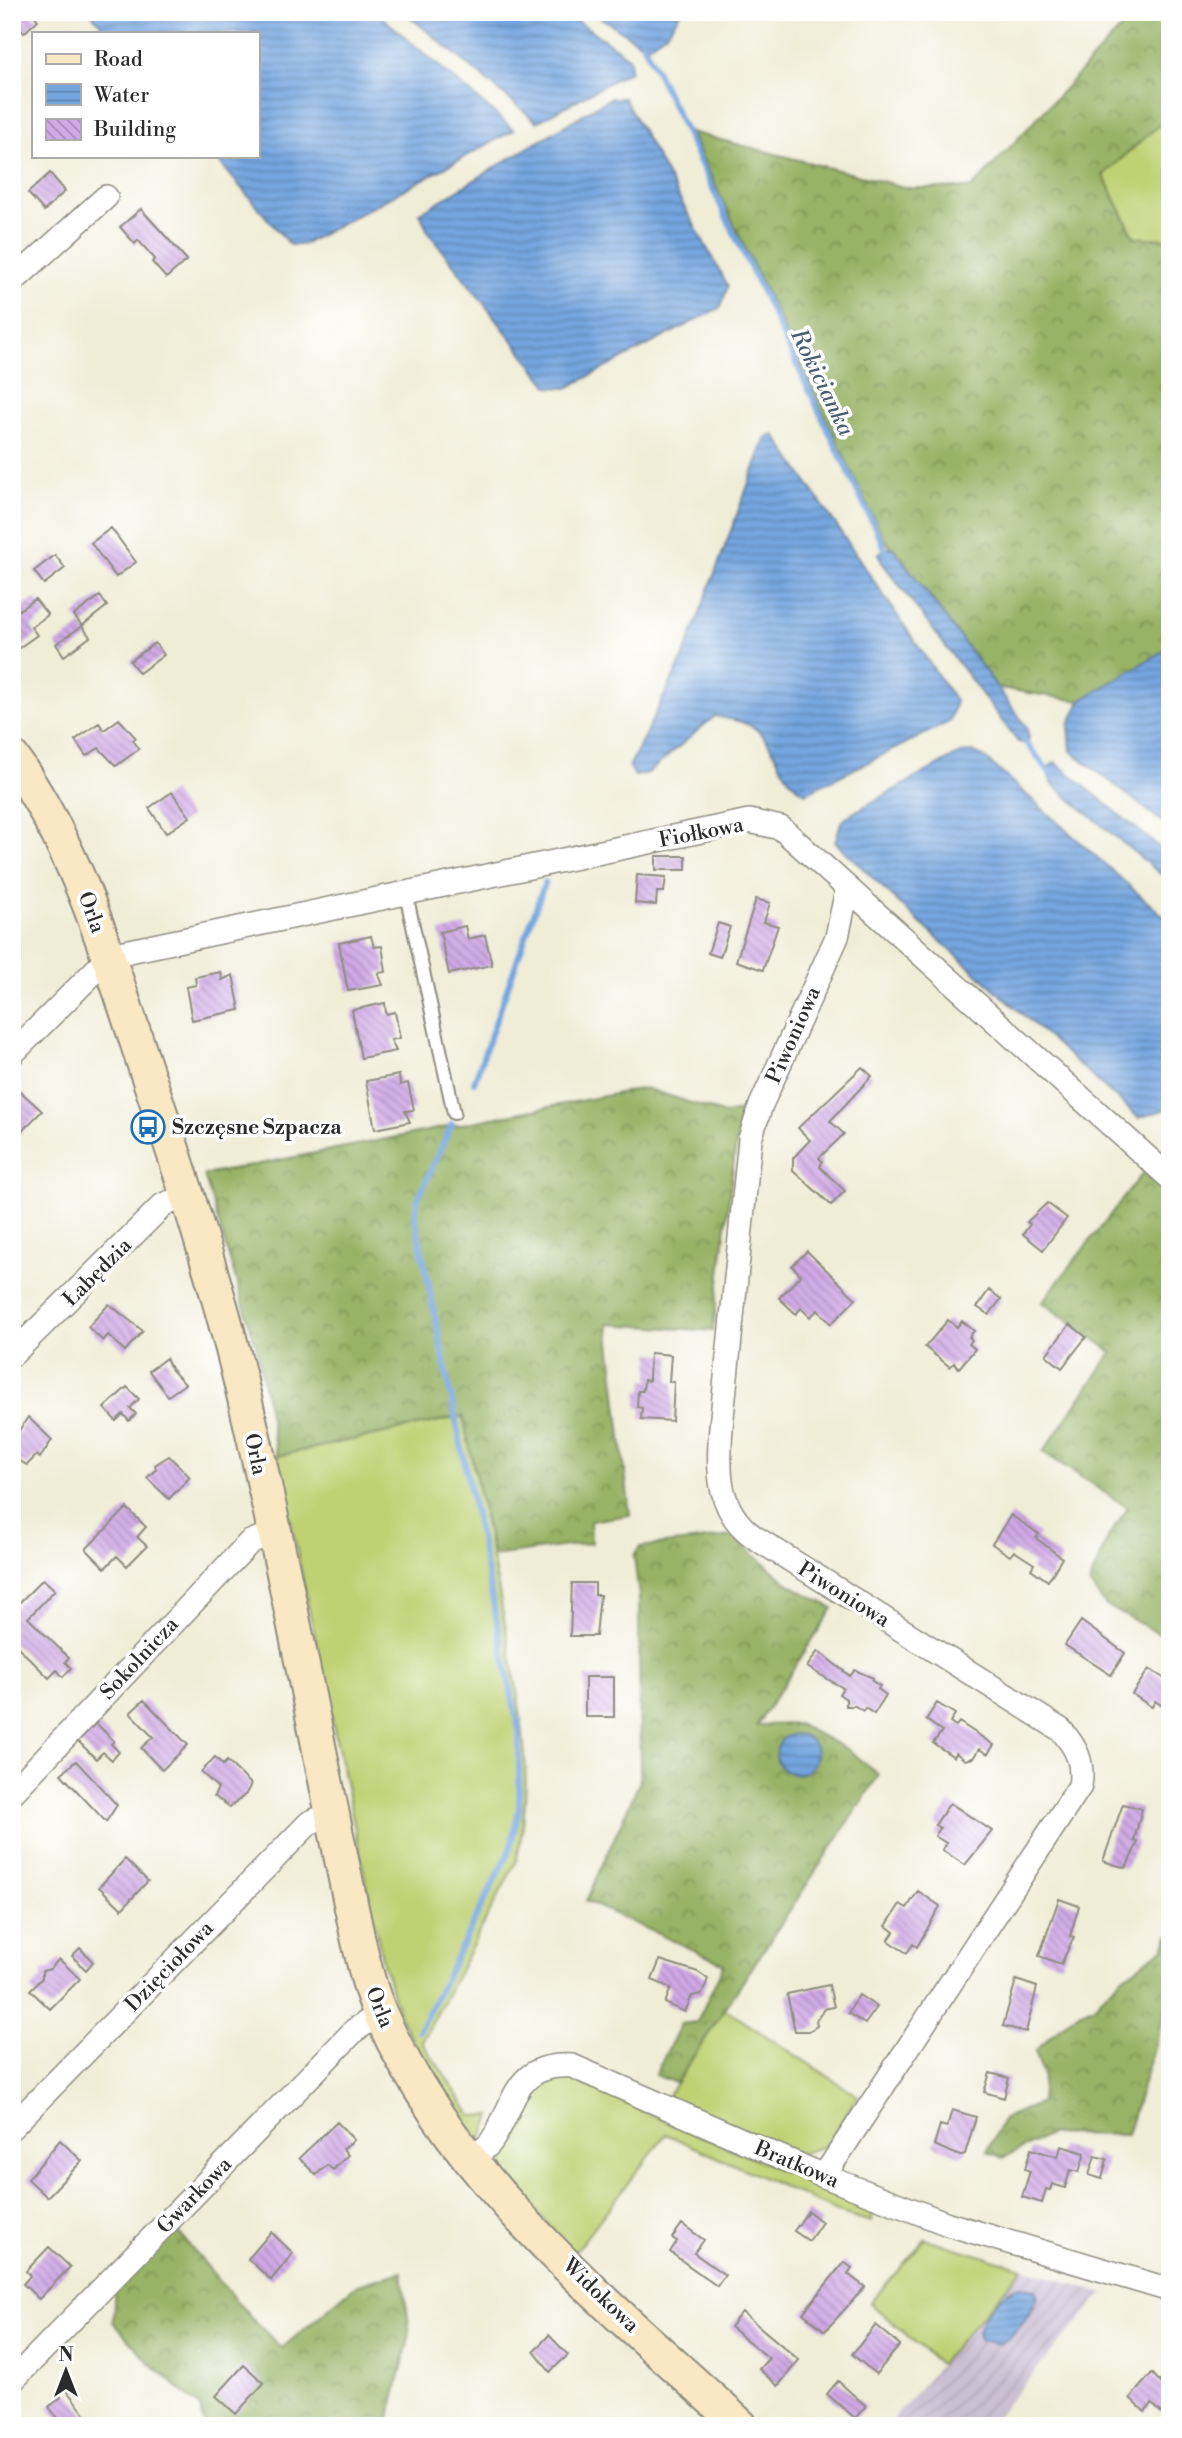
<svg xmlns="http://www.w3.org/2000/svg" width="1182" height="2438" viewBox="0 0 1182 2438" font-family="'Libre Bodoni',serif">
	<defs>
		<pattern id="industrial-furrows" width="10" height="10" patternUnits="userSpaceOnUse" patternTransform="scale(1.75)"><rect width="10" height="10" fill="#ccbfd4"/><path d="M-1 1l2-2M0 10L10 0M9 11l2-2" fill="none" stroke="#afa4b6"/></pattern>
		<pattern id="forest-crowns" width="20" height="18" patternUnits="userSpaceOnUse" patternTransform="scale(1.75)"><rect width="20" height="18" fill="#97b365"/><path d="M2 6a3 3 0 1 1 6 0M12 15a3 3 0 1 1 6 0" fill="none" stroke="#7b9253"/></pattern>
		<pattern id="water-rules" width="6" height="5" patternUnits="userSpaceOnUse" patternTransform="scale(1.75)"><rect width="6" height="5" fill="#74a5df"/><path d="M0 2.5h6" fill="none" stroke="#5f87b5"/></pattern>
		<pattern id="building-back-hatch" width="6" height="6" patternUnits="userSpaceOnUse" patternTransform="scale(1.75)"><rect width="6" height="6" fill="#d0a9e6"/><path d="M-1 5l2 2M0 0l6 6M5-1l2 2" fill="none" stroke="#a98abb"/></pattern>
	</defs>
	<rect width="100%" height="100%" fill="#fff"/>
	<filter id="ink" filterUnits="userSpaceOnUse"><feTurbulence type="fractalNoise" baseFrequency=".0143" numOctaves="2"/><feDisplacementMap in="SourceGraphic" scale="14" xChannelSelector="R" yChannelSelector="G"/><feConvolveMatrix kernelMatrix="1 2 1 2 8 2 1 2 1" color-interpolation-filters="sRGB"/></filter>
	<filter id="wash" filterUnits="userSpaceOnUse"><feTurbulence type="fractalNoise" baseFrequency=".00686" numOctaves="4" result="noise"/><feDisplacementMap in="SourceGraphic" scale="28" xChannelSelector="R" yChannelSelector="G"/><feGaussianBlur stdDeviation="1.57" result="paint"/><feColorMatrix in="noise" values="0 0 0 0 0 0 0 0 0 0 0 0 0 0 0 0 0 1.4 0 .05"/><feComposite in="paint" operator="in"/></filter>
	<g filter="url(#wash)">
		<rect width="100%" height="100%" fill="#f0edd7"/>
		<path fill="url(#industrial-furrows)" d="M 1023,2268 L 1103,2293 L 988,2426 L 887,2426 Z"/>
		<path fill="#bfd173" stroke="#757e4f" stroke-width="2" d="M 1170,115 L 1170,242 L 1164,239 L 1134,237 L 1103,175 Z
			M 463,1416 C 478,1487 493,1558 506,1630 C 521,1711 536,1780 516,1862 L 422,2042 L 472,2116 L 492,2115 L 481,2140 L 445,2106 L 398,2012 L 383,1963 L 277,1456 Z
			M 725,2009 L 858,2096 L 825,2146 L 799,2154 L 667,2097 Z
			M 558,2072 L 673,2125 L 874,2207 L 871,2222 L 841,2213 L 666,2134 L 574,2253 L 490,2159 L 529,2087 Z
			M 925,2239 L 1023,2268 L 940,2364 L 870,2303 Z"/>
		<path fill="url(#forest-crowns)" stroke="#616f48" stroke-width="2" d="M 1136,12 L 1170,12 L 1170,115 L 1103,175 L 1134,237 L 1164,239 L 1170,242 L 1170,647 L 1080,701 L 998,688 L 895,550 L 884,540 L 690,132 L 908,188 L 972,188 Z
			M 645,1088 L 725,1114 L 740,1111 L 713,1331 L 608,1324 L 630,1515 L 590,1521 L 591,1543 L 493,1556 L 463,1416 L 277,1456 L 257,1349 L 204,1175 Z
			M 1146,1169 L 1170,1191 L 1170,1642 L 1164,1636 L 1105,1605 L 1089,1583 L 1108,1537 L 1128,1508 L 1043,1452 L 1112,1352 L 1042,1302 Z
			M 732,1536 L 790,1585 L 833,1608 L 757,1725 L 798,1724 L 847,1749 L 879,1775 L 676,2083 L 655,2075 L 681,2024 L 697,2022 L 724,1964 L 586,1901 L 640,1781 L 639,1597 L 634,1556 L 640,1547 Z
			M 1170,1934 L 1170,1995 L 1127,2135 L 1051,2134 L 1003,2158 L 987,2151 L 1004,2118 L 1041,2103 L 1043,2075 L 1035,2051 L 1072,2017 L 1094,2006 L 1120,1979 L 1164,1948 Z
			M 173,2226 L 250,2317 L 282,2348 L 356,2285 L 402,2272 L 410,2333 L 388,2426 L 206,2426 L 199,2406 L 149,2362 L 113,2322 L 115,2281 Z"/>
		<path fill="url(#water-rules)" stroke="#506885" stroke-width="2" d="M 90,12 L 376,12 L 514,130 L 302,245 L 290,245 L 214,156 L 257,156 L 257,33 L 108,33 Z
			M 404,12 L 565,12 L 630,58 L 630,71 L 537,122 Z
			M 592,12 L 681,12 L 667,32 L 646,47 Z
			M 610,98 L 624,98 L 728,286 L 721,307 L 567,388 L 549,387 L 428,232 L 420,213 Z
			M 775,435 L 956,702 L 949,722 L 806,793 C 780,780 778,748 757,730 C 746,721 728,719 715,716 L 648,773 L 635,776 L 629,767 L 683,658 L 766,437 Z
			M 890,547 L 895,550 L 1026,726 L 1029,738 L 1026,744 L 1018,742 L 881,561 L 879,553 Z
			M 1170,647 L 1170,828 L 1071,751 L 1069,725 L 1080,701 Z
			M 972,752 L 984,757 L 1170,922 L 1169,1108 L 1139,1118 L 919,922 L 835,842 L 841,822 L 851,814 L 960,753 Z
			M 1055,762 L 1170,856 L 1170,882 L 1052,784 L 1046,769 Z
			M776 1754a20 20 0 1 1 40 0a20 20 0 1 1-40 0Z
			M 1020,2286 L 1034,2289 L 1038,2296 C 1031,2314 1017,2334 1000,2344 L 980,2340 L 978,2331 C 983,2313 1002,2291 1020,2286 Z"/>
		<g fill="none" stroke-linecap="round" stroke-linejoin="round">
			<path stroke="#74a5df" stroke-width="6" d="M 642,41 L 888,555
				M 1023,739 L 1051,774
				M 474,1082 L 545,882
				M 419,2031 L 510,1850 L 519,1809 L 519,1731 L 415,1218 L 417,1201 L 452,1124"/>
		</g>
		<g id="blocks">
			<path fill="url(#building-back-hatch)" d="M 12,12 L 31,12 L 38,20 L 24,33 L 12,20 Z
				M 50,173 L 65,191 L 44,211 L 28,193 Z
				M 141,209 L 187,260 L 166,278 L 152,262 L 155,259 L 138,240 L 135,244 L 120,227 Z
				M 111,528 L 136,562 L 116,577 L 91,543 Z
				M 55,555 L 65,568 L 44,584 L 34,571 Z
				M 100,596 L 107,606 L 82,626 L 90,637 L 64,656 L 56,644 L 82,626 L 74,615 Z
				M 35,599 L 48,615 L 31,627 L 37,635 L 12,653 L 12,615 Z
				M 155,643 L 164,655 L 139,673 L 130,661 Z
				M 119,719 L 136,738 L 133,740 L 139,749 L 116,766 L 99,748 L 86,756 L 75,740 L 99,723 L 104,730 Z
				M 172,792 L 190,817 L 166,833 L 149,808 Z
				M 656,856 L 686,856 L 686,870 L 656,870 Z
				M 637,875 L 666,877 L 664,892 L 657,892 L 656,905 L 635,903 Z
				M 756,899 L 770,903 L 764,922 L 778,926 L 763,970 L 736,961 Z
				M 718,923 L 730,927 L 720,957 L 708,953 Z
				M 465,926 L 468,939 L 485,935 L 492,965 L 449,974 L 440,932 Z
				M 371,936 L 374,947 L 382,946 L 386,972 L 378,973 L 383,985 L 348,991 L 339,943 Z
				M 221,972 L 222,980 L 233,975 L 240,1010 L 192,1020 L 186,987 L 196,985 L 195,977 Z
				M 385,1003 L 386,1014 L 395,1012 L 400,1038 L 391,1040 L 396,1051 L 361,1058 L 352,1010 Z
				M 862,1067 L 872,1076 L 830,1121 L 844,1134 L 819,1158 L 822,1161 L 820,1167 L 845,1191 L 831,1205 L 793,1170 L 793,1158 L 810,1140 L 798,1128 Z
				M 399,1075 L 400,1085 L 408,1083 L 414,1110 L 405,1111 L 410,1122 L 375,1129 L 366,1081 Z
				M 20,1091 L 42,1111 L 18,1135 L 12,1130 L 12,1099 Z
				M 1047,1203 L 1067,1218 L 1043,1250 L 1023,1234 L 1030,1224 L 1027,1222 Z
				M 807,1251 L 856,1299 L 831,1324 L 818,1310 L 810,1317 L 801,1308 L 796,1314 L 779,1298 L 801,1275 L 792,1266 Z
				M 989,1290 L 1001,1299 L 989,1315 L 977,1307 Z
				M 109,1304 L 143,1331 L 125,1351 L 108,1335 L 103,1341 L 88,1327 Z
				M 948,1320 L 957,1327 L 962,1321 L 974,1331 L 969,1337 L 972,1340 L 969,1344 L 975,1349 L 959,1368 L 954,1363 L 950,1367 L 925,1347 Z
				M 1070,1324 L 1086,1337 L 1062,1368 L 1046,1355 Z
				M 650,1353 L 671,1355 L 669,1382 L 674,1382 L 672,1421 L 641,1419 L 642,1408 L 637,1407 L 638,1391 L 643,1391 L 644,1380 L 649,1381 Z
				M 166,1358 L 171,1369 L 185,1384 L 168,1396 L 149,1371 Z
				M 127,1387 L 139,1399 L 130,1408 L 136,1414 L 129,1421 L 123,1414 L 116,1421 L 104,1408 Z
				M 28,1417 L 52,1440 L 40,1458 L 37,1455 L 27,1465 L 12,1457 L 12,1441 Z
				M 169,1456 L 190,1477 L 169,1499 L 147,1478 L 156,1469 L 155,1465 Z
				M 127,1508 L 146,1527 L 137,1537 L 147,1546 L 127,1566 L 117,1556 L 105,1568 L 86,1549 Z
				M 1011,1515 L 1039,1534 L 1036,1538 L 1062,1558 L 1048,1581 L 1031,1569 L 1034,1564 L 1014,1551 L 1010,1556 L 992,1544 Z
				M 43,1579 L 55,1590 L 28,1618 L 69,1658 L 65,1662 L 71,1668 L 63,1677 L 57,1670 L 49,1678 L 12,1641 L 12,1610 Z
				M 572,1583 L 595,1583 L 595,1595 L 600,1595 L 596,1636 L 570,1636 Z
				M 1081,1621 L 1125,1653 L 1111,1675 L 1065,1645 Z
				M 818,1651 L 850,1676 L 855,1670 L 873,1678 L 872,1681 L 880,1686 L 878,1689 L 886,1695 L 874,1714 L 865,1708 L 863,1711 L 855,1706 L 846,1706 L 846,1699 L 839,1694 L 843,1688 L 807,1667 Z
				M 1149,1669 L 1170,1682 L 1170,1711 L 1155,1701 L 1152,1707 L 1132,1694 Z
				M 585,1677 L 614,1677 L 614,1717 L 585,1717 Z
				M 144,1700 L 188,1745 L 162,1770 L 141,1748 L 153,1737 L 130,1713 Z
				M 937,1703 L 955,1714 L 950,1722 L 956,1726 L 959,1722 L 994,1745 L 988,1754 L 979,1749 L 973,1758 L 965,1760 L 956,1753 L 954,1757 L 933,1743 L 942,1731 L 926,1720 Z
				M 96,1723 L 114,1741 L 111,1744 L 119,1752 L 112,1760 L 103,1752 L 96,1759 L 78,1741 Z
				M 215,1757 L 223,1765 L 227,1761 L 251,1784 L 246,1794 L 230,1807 L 214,1796 L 218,1788 L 201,1772 Z
				M 76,1761 L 117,1805 L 106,1822 L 61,1774 Z
				M 950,1803 L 992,1831 L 965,1865 L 942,1850 L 946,1843 L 935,1836 L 940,1828 L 935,1825 Z
				M 1123,1804 L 1142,1809 L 1134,1841 L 1138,1842 L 1126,1868 L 1103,1861 Z
				M 125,1859 L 148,1881 L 122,1909 L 99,1887 Z
				M 918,1891 L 940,1906 L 917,1947 L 913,1944 L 907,1953 L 888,1941 L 894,1932 L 886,1926 L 900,1904 L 907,1908 Z
				M 1059,1899 L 1079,1906 L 1070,1936 L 1074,1937 L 1061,1964 L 1039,1956 Z
				M 80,1948 L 93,1962 L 86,1970 L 72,1956 Z
				M 59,1959 L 80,1979 L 50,2009 L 30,1990 L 42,1978 L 42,1971 L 50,1969 Z
				M 660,1960 L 698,1972 L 708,1979 L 702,1994 L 692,1996 L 685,2012 L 665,2003 L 671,1988 L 652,1980 Z
				M 1016,1980 L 1037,1987 L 1026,2032 L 1003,2026 Z
				M 829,1985 L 834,2007 L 824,2009 L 816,2021 L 817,2026 L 809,2031 L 795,2031 L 787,1994 Z
				M 859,1995 L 877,2007 L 865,2024 L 848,2013 Z
				M 990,2073 L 1009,2078 L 1004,2098 L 984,2092 Z
				M 952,2110 L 976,2117 L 965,2154 L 960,2156 L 934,2145 L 940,2125 L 947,2127 Z
				M 337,2122 L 354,2140 L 343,2149 L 348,2155 L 333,2170 L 327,2165 L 316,2175 L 299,2158 Z
				M 60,2140 L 82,2161 L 47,2197 L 28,2179 Z
				M 1061,2146 L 1085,2153 L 1079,2172 L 1070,2170 L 1065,2188 L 1052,2184 L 1050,2190 L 1046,2189 L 1042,2203 L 1022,2197 L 1030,2171 L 1025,2169 L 1031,2149 L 1058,2157 Z
				M 1095,2156 L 1107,2159 L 1102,2179 L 1089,2175 Z
				M 808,2211 L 822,2222 L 809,2241 L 794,2231 Z
				M 682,2224 L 704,2240 L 694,2253 L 725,2275 L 717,2286 L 670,2252 L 677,2241 L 672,2238 Z
				M 271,2232 L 293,2253 L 271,2280 L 248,2259 Z
				M 49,2247 L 70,2267 L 39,2299 L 23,2284 L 30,2276 L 26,2271 Z
				M 844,2262 L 852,2268 L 848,2274 L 865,2287 L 825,2331 L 803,2313 Z
				M 742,2312 L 799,2360 L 778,2386 L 759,2369 L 769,2358 L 730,2327 Z
				M 876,2325 L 900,2345 L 876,2374 L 852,2354 Z
				M 549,2335 L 568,2355 L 550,2372 L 534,2351 Z
				M 244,2365 L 264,2383 L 236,2414 L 216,2396 Z
				M 1152,2373 L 1170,2393 L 1170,2408 L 1164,2415 L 1152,2404 L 1145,2412 L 1130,2398 Z
				M 838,2381 L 866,2406 L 855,2418 L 827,2394 Z
				M 64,2387 L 91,2422 L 86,2426 L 80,2426 L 77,2421 L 64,2426 L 49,2407 L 61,2397 L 58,2393 Z"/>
		</g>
	</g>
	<g filter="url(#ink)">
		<use href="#blocks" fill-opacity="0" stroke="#8e8c81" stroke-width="2"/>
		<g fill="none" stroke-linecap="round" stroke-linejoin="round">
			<defs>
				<path id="lane" d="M 406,894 L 454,1113"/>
				<path id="street" d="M 12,282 L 106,197
					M 12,1054 L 109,957 L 120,953 L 749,821 L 781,828 L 1170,1178
					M 12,1355 L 163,1205 L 186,1196
					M 12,1793 L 250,1542 L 273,1533
					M 12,2127 L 309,1823 L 332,1813
					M 470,2159 C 477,2154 486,2149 491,2142 C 517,2104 512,2063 572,2066 L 824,2176 L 948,2224 L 1170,2290
					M 824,2176 L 1080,1786 C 1084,1762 1076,1747 1061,1730 L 754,1537 C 716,1510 718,1469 721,1427 L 750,1139 L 761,1105 L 837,937 L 847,890
					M 12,2381 L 355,2030 L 380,2014"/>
				<path id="secondary" d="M 12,757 C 79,852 110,961 146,1070 C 178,1164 209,1259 234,1355 C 282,1548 317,1745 358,1939 C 364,1964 370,1991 381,2015 C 453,2181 611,2306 741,2426"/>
			</defs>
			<use href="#lane" stroke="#8e8c81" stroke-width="16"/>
			<use href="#street" stroke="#8e8c81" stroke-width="26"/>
			<use href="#secondary" stroke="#8e8c81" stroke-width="37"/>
			<use href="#lane" stroke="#fff" stroke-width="12"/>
			<use href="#street" stroke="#fff" stroke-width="23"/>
			<use href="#secondary" stroke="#fae7c3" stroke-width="33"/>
		</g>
	</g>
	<defs>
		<symbol id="bus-ring" viewBox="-11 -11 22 22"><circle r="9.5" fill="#fff" stroke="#1f6fb2" stroke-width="1.5"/><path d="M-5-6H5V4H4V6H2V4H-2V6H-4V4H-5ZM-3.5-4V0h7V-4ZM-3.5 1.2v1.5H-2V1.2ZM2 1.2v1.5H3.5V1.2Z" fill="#1f6fb2"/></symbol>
	</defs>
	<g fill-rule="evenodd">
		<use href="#bus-ring" x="129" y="1108" width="38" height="38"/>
	</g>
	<g text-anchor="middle" stroke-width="7" stroke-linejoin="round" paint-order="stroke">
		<g font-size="21" fill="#2b2b2b" stroke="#fff">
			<text transform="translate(701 832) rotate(-11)" y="7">Fiołkowa</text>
			<text transform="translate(92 912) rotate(70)" y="7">Orla</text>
			<text transform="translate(793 1035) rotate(-66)" y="7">Piwoniowa</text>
			<text transform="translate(97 1272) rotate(-45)" y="7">Łabędzia</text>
			<text transform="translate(256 1454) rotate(78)" y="7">Orla</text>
			<text transform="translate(844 1594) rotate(32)" y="7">Piwoniowa</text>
			<text transform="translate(139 1658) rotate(-47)" y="7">Sokolnicza</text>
			<text transform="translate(169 1966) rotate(-46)" y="7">Dzięciołowa</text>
			<text transform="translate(380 2007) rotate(68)" y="7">Orla</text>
			<text transform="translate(797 2164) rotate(23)" y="7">Bratkowa</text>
			<text transform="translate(194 2195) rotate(-46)" y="7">Gwarkowa</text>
			<text transform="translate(601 2295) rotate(44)" y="7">Widokowa</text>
		</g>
		<g font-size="21" font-weight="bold" fill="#2b2b2b" stroke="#fff" text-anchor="start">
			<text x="172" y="1134">Szczęsne Szpacza</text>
		</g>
		<g font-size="23" font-style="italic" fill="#485c73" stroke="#fff">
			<text transform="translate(823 382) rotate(64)" y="8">Rokicianka</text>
		</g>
	</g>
	<rect width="1182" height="2438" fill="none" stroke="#fff" stroke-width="42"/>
	<rect x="32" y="32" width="228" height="126" fill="#ffffff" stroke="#aaaaaa" stroke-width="2"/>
	<rect x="46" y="54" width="35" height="10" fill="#fae7c3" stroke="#aaaaaa" stroke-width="2"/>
	<text x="94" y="66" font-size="21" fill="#2b2b2b">Road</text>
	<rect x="46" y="84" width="35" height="21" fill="url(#water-rules)" stroke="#aaaaaa" stroke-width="2"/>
	<text x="94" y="102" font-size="21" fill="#2b2b2b">Water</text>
	<rect x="46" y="119" width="35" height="21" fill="url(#building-back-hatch)" stroke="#aaaaaa" stroke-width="2"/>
	<text x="94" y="136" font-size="21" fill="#2b2b2b">Building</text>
	<g transform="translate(66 2371)" stroke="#ffffff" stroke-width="5" paint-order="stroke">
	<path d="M0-5L12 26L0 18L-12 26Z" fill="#2b2b2b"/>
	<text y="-10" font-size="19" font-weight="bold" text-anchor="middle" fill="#2b2b2b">N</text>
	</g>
</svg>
